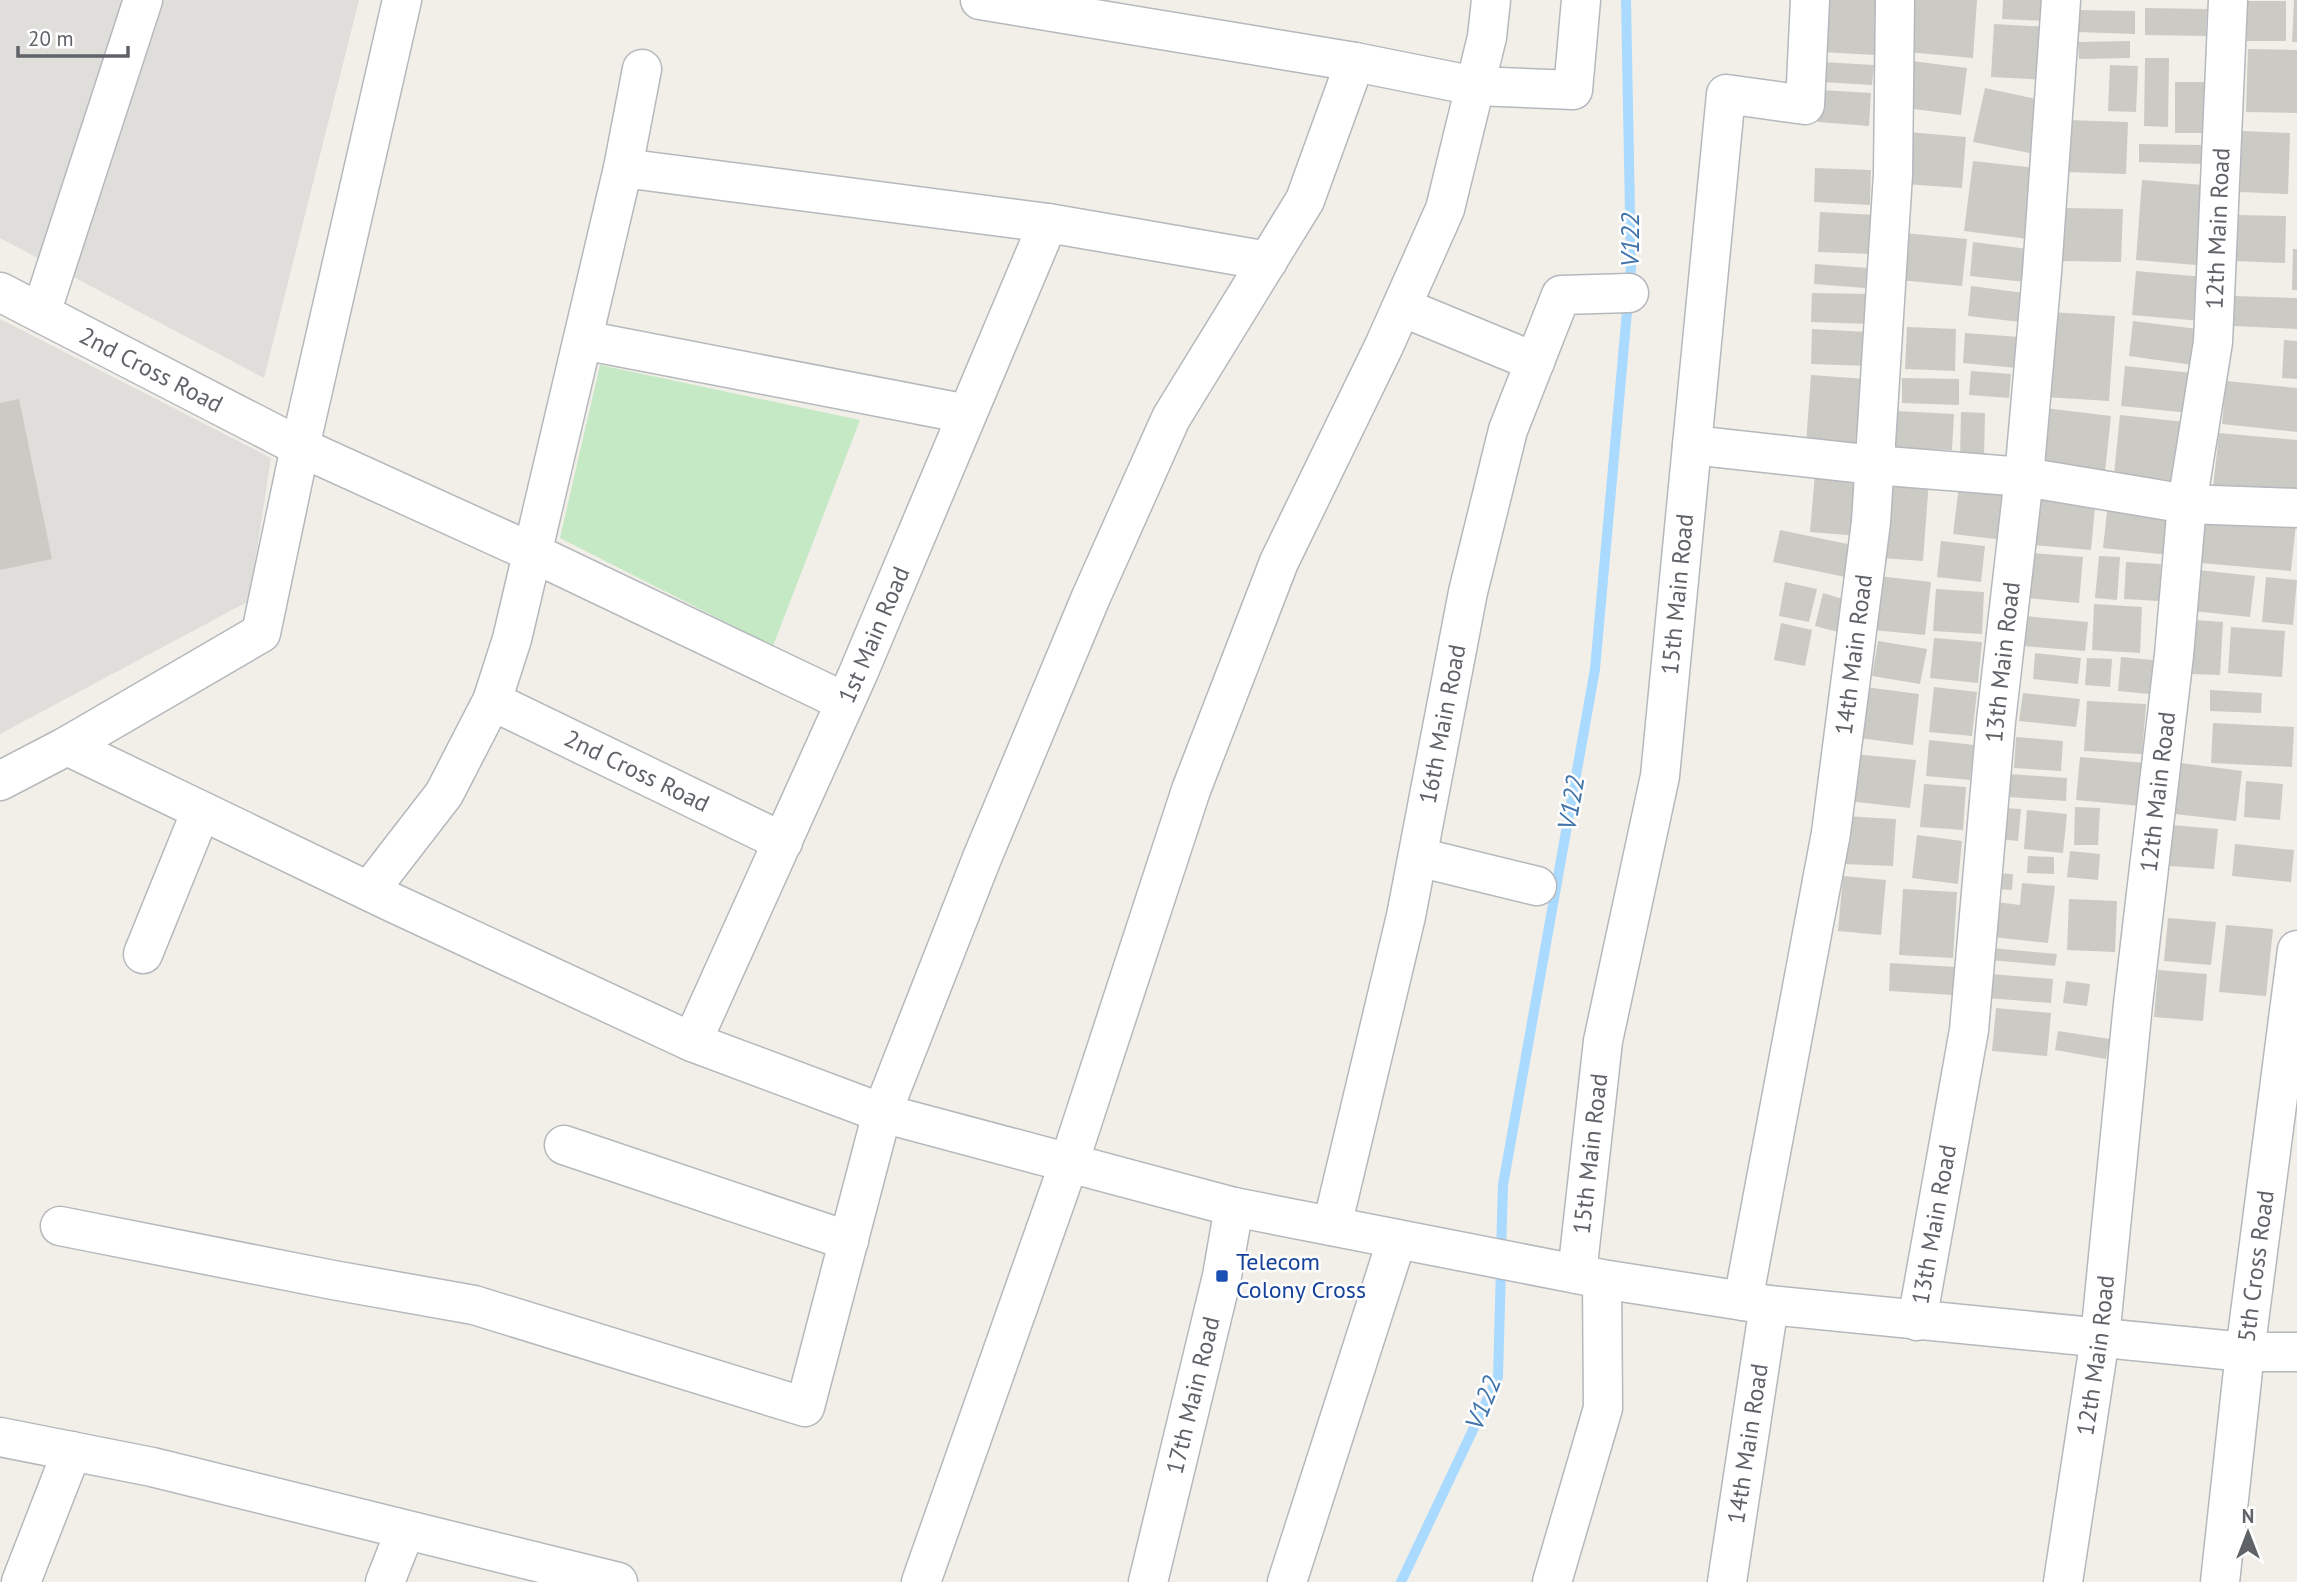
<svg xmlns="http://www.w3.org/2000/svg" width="2297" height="1582" viewBox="0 0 2297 1582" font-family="'PT Sans',sans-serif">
	<rect width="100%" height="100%" fill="#f1efe8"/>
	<path fill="#e0deda" d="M 0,0 L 359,0 L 264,378 L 0,238 Z
		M 0,319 L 271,458 L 249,601 L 0,734 Z"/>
	<path fill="#c5e8c5" d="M 600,365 L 860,420 L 773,646 L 560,538 Z"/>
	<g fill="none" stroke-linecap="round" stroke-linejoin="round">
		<path stroke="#aadaff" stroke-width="10" d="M 1501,1251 L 1503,1185 L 1595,669 L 1631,267 L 1626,0
			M 1401,1582 L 1498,1377 L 1501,1267"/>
	</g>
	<path fill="#cccac5" d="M 1823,0 L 1878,0 L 1875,55 L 1820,52 Z
		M 1911,0 L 1977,0 L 1973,58 L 1907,52 Z
		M 2003,0 L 2048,0 L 2048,21 L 2002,19 Z
		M 2294,0 L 2297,0 L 2297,42 L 2292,42 Z
		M 2247,1 L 2286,1 L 2286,41 L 2247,41 Z
		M 2145,8 L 2207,9 L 2206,36 L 2145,35 Z
		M 2078,10 L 2135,11 L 2135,34 L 2077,32 Z
		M 1994,24 L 2049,27 L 2046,80 L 1991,77 Z
		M 2130,41 L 2130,58 L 2079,59 L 2078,42 Z
		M 2248,49 L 2297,50 L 2297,113 L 2246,112 Z
		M 2145,58 L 2169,58 L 2168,127 L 2144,126 Z
		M 1904,60 L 1967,68 L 1961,115 L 1898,107 Z
		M 1822,62 L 1874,65 L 1872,85 L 1821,82 Z
		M 2110,65 L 2138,66 L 2136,112 L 2108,111 Z
		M 2175,82 L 2206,82 L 2206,133 L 2175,133 Z
		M 1985,88 L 2041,100 L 2030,153 L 1973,142 Z
		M 1820,90 L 1871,93 L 1869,126 L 1818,122 Z
		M 2067,120 L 2128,122 L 2126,174 L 2066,172 Z
		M 2242,131 L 2290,133 L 2288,194 L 2240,192 Z
		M 1908,132 L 1966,137 L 1962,188 L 1904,184 Z
		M 2139,144 L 2203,145 L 2202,164 L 2139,162 Z
		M 1973,161 L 2036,168 L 2028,239 L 1964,231 Z
		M 1815,168 L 1871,170 L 1870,205 L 1814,202 Z
		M 2142,180 L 2216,186 L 2208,266 L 2136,260 Z
		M 2064,208 L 2123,209 L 2121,262 L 2063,261 Z
		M 1820,212 L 1875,215 L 1873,254 L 1818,252 Z
		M 2237,215 L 2286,216 L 2285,263 L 2235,261 Z
		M 1904,233 L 1967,239 L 1962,286 L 1899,280 Z
		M 1973,242 L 2028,249 L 2025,282 L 1970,276 Z
		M 2293,249 L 2297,249 L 2297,290 L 2292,290 Z
		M 1815,264 L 1867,268 L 1865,288 L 1814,284 Z
		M 2136,271 L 2204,277 L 2201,321 L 2132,315 Z
		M 1971,286 L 2024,293 L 2021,322 L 1968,316 Z
		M 1812,293 L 1869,294 L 1869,324 L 1811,322 Z
		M 2234,296 L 2297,298 L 2297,329 L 2233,326 Z
		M 2051,312 L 2115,316 L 2109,401 L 2045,397 Z
		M 2133,321 L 2198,329 L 2193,365 L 2129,356 Z
		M 1907,327 L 1956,329 L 1955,371 L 1905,369 Z
		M 1812,329 L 1869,332 L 1868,366 L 1811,364 Z
		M 1965,333 L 2020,337 L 2017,368 L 1963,363 Z
		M 2284,340 L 2297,341 L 2297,379 L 2282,378 Z
		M 2125,366 L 2193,373 L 2189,413 L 2121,406 Z
		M 1971,371 L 2011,374 L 2009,398 L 1969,395 Z
		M 1811,375 L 1866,379 L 1862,447 L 1806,444 Z
		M 1902,378 L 1959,379 L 1959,405 L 1902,403 Z
		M 2226,381 L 2297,388 L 2297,432 L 2222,424 Z
		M 19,399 L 52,559 L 0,570 L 0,403 Z
		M 2045,408 L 2111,416 L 2105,472 L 2038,465 Z
		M 1896,411 L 1954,414 L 1952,450 L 1894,448 Z
		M 1961,412 L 1985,413 L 1984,460 L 1960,460 Z
		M 2120,415 L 2185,422 L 2178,481 L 2114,474 Z
		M 2219,433 L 2297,440 L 2297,497 L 2213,488 Z
		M 1815,473 L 1865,478 L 1859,536 L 1810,532 Z
		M 1887,477 L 1929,480 L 1923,561 L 1881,558 Z
		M 1959,486 L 2010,493 L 2004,540 L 1953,534 Z
		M 2038,493 L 2096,497 L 2091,550 L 2033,545 Z
		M 2108,502 L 2175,509 L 2169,555 L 2103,548 Z
		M 2206,515 L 2296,524 L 2291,571 L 2201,563 Z
		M 1780,530 L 1857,546 L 1850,578 L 1773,562 Z
		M 1941,541 L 1985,546 L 1981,582 L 1937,577 Z
		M 2031,553 L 2083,557 L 2079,603 L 2027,598 Z
		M 2099,556 L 2120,557 L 2117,600 L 2095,598 Z
		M 2126,562 L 2161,564 L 2159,601 L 2124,599 Z
		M 2198,570 L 2255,576 L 2250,617 L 2193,611 Z
		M 1878,576 L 1931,582 L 1925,635 L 1873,630 Z
		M 2266,577 L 2297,580 L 2293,625 L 2262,622 Z
		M 1785,582 L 1817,589 L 1809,622 L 1779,616 Z
		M 1936,589 L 1984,592 L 1982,634 L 1933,631 Z
		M 1823,593 L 1846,600 L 1838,632 L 1815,626 Z
		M 2094,604 L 2142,607 L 2140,653 L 2092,650 Z
		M 2025,616 L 2088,622 L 2085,651 L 2023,646 Z
		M 2195,620 L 2223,622 L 2220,675 L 2192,674 Z
		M 1781,623 L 1812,630 L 1805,666 L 1774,660 Z
		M 2231,627 L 2285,631 L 2282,677 L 2228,673 Z
		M 1934,638 L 1982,642 L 1978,683 L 1930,678 Z
		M 1878,641 L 1927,649 L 1920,684 L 1872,676 Z
		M 2035,653 L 2081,658 L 2078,684 L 2033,679 Z
		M 2121,657 L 2153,660 L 2150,694 L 2118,691 Z
		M 2087,658 L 2112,659 L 2110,687 L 2085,685 Z
		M 1865,687 L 1919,694 L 1913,745 L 1859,738 Z
		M 1934,687 L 1977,692 L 1972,736 L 1929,732 Z
		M 2210,690 L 2262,693 L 2261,713 L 2210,711 Z
		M 2023,693 L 2080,699 L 2076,727 L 2019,721 Z
		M 2087,701 L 2146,704 L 2142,754 L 2084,751 Z
		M 2213,723 L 2294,727 L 2292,767 L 2211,763 Z
		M 2016,737 L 2063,741 L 2061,771 L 2014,768 Z
		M 1929,740 L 1974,745 L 1970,780 L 1926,776 Z
		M 1853,754 L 1916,760 L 1910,808 L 1848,801 Z
		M 2080,757 L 2145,763 L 2141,806 L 2076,800 Z
		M 2181,763 L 2242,771 L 2236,821 L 2175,814 Z
		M 2009,774 L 2067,778 L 2066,801 L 2008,797 Z
		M 2246,781 L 2283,784 L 2280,820 L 2244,817 Z
		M 1924,784 L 1966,787 L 1963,830 L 1920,827 Z
		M 2075,807 L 2100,808 L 2098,845 L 2074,845 Z
		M 2003,808 L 2021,809 L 2018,841 L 2000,839 Z
		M 2027,810 L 2067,814 L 2063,853 L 2024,849 Z
		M 1844,816 L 1896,819 L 1893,866 L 1842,864 Z
		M 2172,825 L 2218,829 L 2214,869 L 2169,866 Z
		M 1917,835 L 1962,841 L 1958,884 L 1912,878 Z
		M 2235,844 L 2294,850 L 2291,882 L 2232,876 Z
		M 2070,851 L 2100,854 L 2098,880 L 2067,877 Z
		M 2028,856 L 2054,857 L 2054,874 L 2027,873 Z
		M 1995,873 L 2013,874 L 2012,890 L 1994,889 Z
		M 1843,876 L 1886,880 L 1881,935 L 1838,931 Z
		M 2022,883 L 2055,886 L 2048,943 L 1993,937 L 1997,902 L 2020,905 Z
		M 1903,889 L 1957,892 L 1953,958 L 1899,955 Z
		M 2069,899 L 2117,901 L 2115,952 L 2067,950 Z
		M 2168,918 L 2216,922 L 2211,965 L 2164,961 Z
		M 2226,925 L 2273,929 L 2266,996 L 2219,992 Z
		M 1992,948 L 2057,954 L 2055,966 L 1991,960 Z
		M 1890,963 L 1955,967 L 1953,995 L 1889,991 Z
		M 2158,970 L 2207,974 L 2203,1021 L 2154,1017 Z
		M 1990,974 L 2053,979 L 2051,1003 L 1988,998 Z
		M 2066,981 L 2090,984 L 2087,1006 L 2063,1003 Z
		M 1996,1008 L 2051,1013 L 2047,1056 L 1992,1051 Z
		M 2058,1031 L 2110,1039 L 2106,1059 L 2055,1050 Z"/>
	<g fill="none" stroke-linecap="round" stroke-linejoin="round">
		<defs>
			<g id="minor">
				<path d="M 980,0 L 1355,62 L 1475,86 L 1573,90 L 1581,0"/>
				<path d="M 623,168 L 1048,223 L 1268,261"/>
				<path id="s1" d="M 0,292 L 300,447 L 533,553 L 845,702"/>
				<path d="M 1402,307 L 1535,362"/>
				<path d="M 41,313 L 143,0"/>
				<path d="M 583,340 L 967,414"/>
				<path d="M 1692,445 L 1874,465 L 2024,477 L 2187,504 L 2297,508"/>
				<path id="s2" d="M 492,701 L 783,842"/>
				<path d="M 67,746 L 387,900 L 692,1042 L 882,1113 L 1234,1207 L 1602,1279 L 1769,1305 L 2245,1352 L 2297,1352"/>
				<path d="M 0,781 L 67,746 L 261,633 L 300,447 L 402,0"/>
				<path d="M 1418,857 L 1537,886"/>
				<path d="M 369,891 L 444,794 L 492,701 L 512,639 L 623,168 L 642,69"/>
				<path d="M 143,954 L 201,811"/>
				<path id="s3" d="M 692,1042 L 857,676 L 1048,223"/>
				<path d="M 564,1145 L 849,1241"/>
				<path d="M 60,1226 L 333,1280 L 474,1305 L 805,1407 L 882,1113 L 982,858 L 1091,597 L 1171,418 L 1305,200 L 1355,62"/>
				<path id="s4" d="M 1332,1226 L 1406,916 L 1468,592 L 1508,430 L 1561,295 L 1629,293"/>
				<path id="s5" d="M 1577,1274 L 1603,1041 L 1660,776 L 1726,94 L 1805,105 L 1810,0"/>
				<path id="s6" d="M 1743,1301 L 1831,833 L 1871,522 L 1893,174 L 1895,0"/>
				<path id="s7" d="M 1917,1321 L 1969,1030 L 1996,721 L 2024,477 L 2042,272 L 2061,0"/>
				<path d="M 0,1437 L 152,1467 L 618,1582"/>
				<path d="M 21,1582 L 72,1451"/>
				<path d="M 385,1582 L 405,1531"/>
				<path d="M 921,1582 L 1069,1163 L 1191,790 L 1279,562 L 1384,346 L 1445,209 L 1487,37 L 1491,0"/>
				<path id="s8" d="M 1148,1582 L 1222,1276 L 1234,1207"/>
				<path d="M 1287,1582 L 1397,1239"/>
				<path d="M 1552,1582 L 1603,1408 L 1602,1279"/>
				<path id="s9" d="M 1727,1582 L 1769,1305"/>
				<path id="s10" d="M 2063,1582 L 2100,1338 L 2133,1004 L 2174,655 L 2187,504 L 2213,342 L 2228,0"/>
				<path id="s11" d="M 2220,1582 L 2245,1352 L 2297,950"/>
			</g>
		</defs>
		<use href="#minor" stroke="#b5b8bc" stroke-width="41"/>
		<use href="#minor" stroke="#fff" stroke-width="38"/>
	</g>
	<rect fill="#1a4fb4" stroke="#fff" stroke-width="2.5" x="1215" y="1269" width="14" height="14" rx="3.5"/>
	<g text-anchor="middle" stroke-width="5" stroke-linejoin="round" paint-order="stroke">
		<g font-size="24" fill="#5f6368" stroke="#fff">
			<text dy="8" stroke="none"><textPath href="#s10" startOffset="1363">12th Main Road</textPath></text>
			<text dy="8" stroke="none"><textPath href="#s1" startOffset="170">2nd Cross Road</textPath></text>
			<text dy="8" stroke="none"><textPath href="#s5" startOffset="688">15th Main Road</textPath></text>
			<text dy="8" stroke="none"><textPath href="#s3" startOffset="446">1st Main Road</textPath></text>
			<text dy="8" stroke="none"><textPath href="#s6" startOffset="656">14th Main Road</textPath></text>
			<text dy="8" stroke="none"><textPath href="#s7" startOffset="665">13th Main Road</textPath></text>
			<text dy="8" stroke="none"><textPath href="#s4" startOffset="514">16th Main Road</textPath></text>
			<text dy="8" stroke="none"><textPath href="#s2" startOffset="161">2nd Cross Road</textPath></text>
			<text dy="8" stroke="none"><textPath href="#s10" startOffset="796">12th Main Road</textPath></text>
			<text dy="8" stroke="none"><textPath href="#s5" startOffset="121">15th Main Road</textPath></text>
			<text dy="8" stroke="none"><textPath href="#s7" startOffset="98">13th Main Road</textPath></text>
			<text dy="8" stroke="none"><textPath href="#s11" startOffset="318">5th Cross Road</textPath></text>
			<text dy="8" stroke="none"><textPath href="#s10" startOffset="229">12th Main Road</textPath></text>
			<text dy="8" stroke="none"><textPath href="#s8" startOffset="192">17th Main Road</textPath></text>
			<text dy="8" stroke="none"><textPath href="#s9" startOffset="140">14th Main Road</textPath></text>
		</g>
		<g font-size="24" fill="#164399" stroke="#fff" text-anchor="start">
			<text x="1236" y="1270">Telecom<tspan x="1236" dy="28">Colony Cross</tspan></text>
		</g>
		<g font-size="26" font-style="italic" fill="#4174aa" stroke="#fff">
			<text transform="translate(1630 240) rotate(-90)" y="9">V122</text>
			<text transform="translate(1571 803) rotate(-80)" y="9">V122</text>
			<text transform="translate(1483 1403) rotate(-68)" y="9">V122</text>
		</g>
	</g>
	<g transform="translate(2248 1533)" stroke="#ffffff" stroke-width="5" paint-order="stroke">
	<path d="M0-5L12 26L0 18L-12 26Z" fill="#5f6368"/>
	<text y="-10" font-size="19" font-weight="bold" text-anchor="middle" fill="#5f6368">N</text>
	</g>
	<path d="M18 46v10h110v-10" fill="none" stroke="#5f6368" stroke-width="3.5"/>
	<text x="28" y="46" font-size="21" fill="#5f6368" stroke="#ffffff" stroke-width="5" paint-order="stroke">20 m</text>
</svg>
